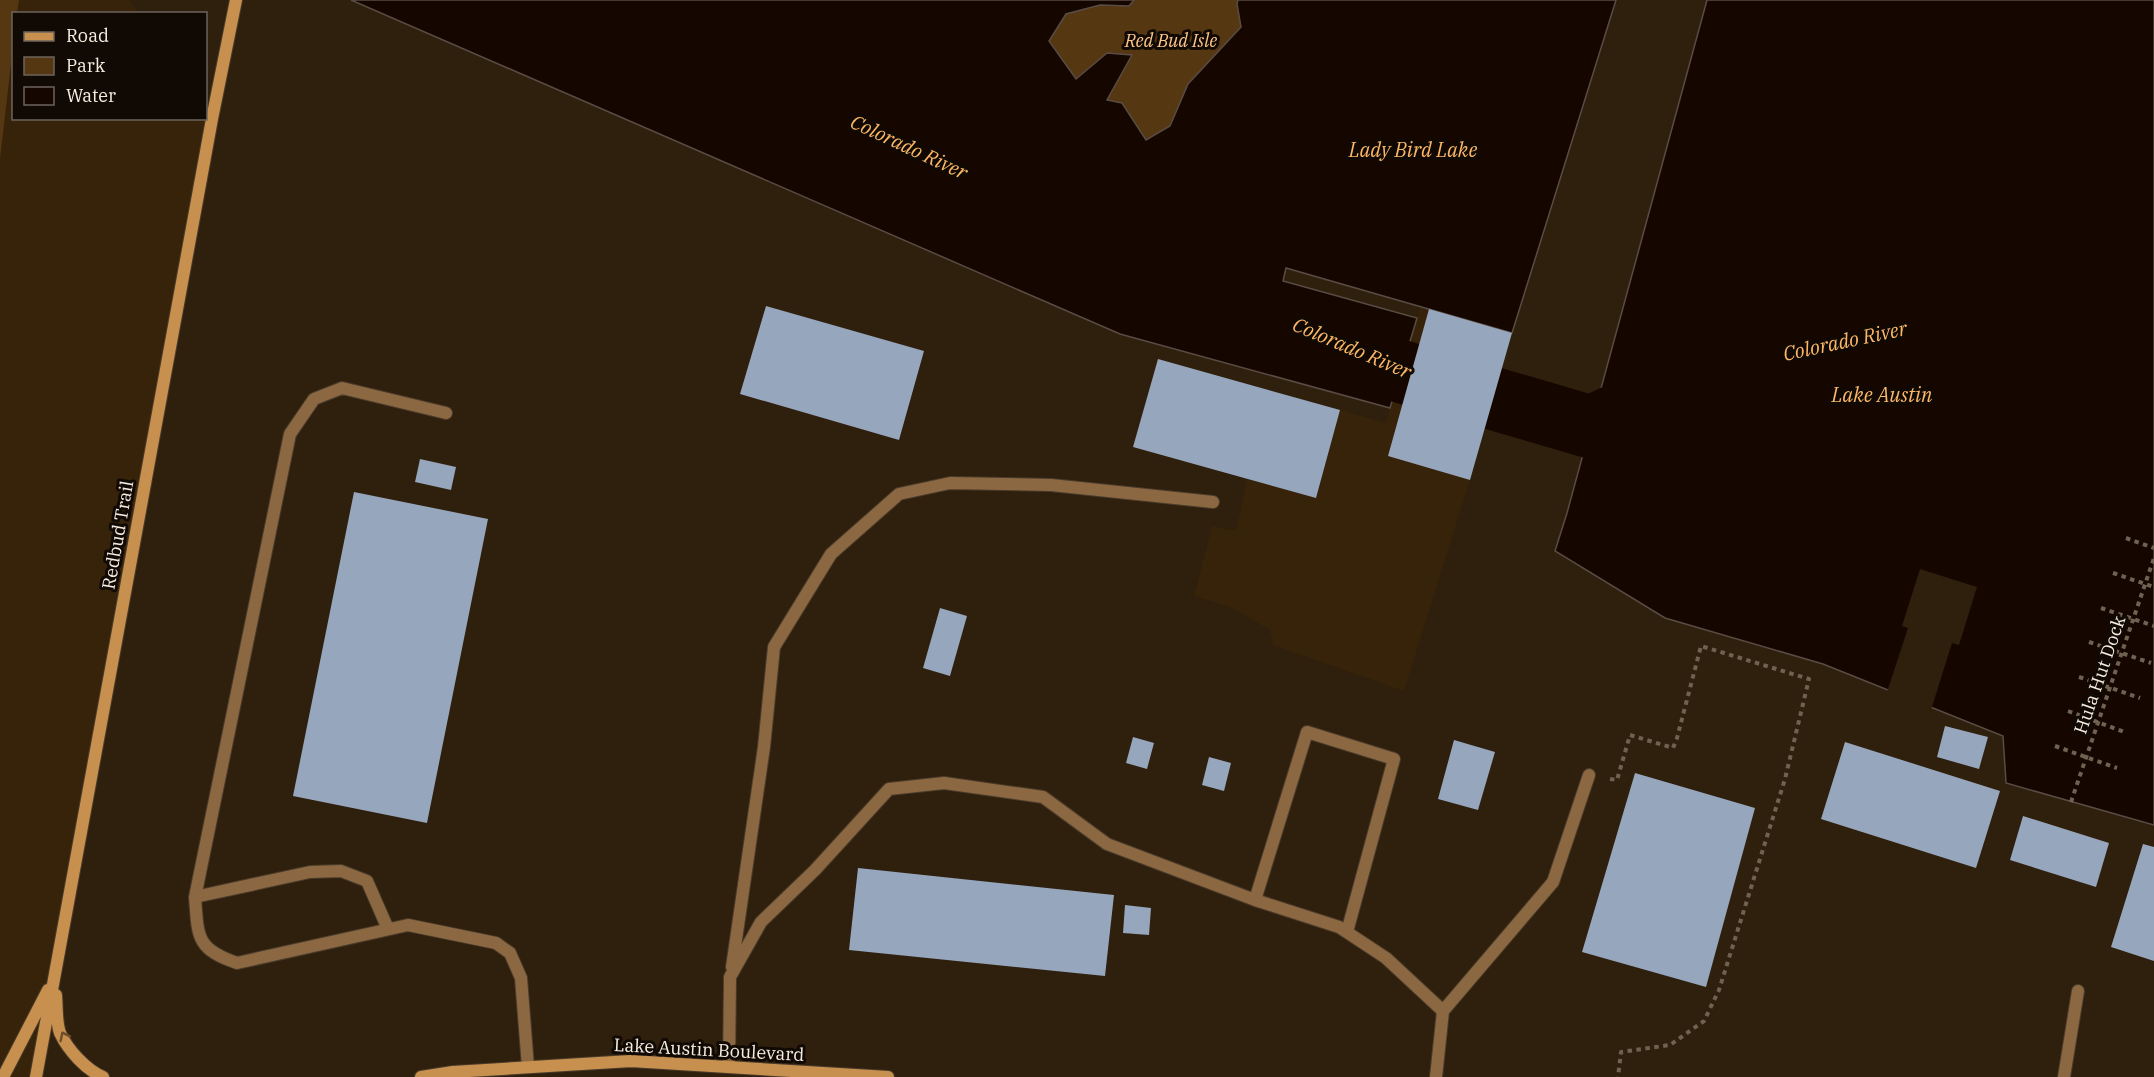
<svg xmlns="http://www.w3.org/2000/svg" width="2154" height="1077" viewBox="0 0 2154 1077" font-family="'IBM Plex Serif',serif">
	<rect width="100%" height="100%" fill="#2f1f0d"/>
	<path fill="#37230a" d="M 0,0 L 129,0 L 139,13 L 14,14 L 14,118 L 206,118 L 206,110 L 212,119 L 36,1077 L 0,1077 Z
		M 1420,307 L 1512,333 L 1470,480 L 1404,691 L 1273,645 L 1270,630 L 1230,607 L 1194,596 L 1212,526 L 1236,531 L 1247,479 L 1316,498 L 1340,410 L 1386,423 Z"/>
	<path fill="#553712" d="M 0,0 L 19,0 L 17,13 L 14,14 L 13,46 L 0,159 Z
		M 1134,0 L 1238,0 L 1237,4 L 1241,27 L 1188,84 L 1170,126 L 1146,140 L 1122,103 L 1106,100 L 1132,56 L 1107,53 L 1076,79 L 1049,41 L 1066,14 L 1100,5 L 1129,6 Z"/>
	<path fill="#150700" stroke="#594c44" stroke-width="1.5" d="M 351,0 L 1134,0 L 1129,6 L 1100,5 L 1066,14 L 1049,41 L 1076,79 L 1107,53 L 1132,55 L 1107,100 L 1122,103 L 1146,140 L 1170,126 L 1188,84 L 1241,27 L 1237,4 L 1238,0 L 1616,0 L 1512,333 L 1286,268 L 1283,281 L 1417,318 L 1390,408 L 1120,334 Z
		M 1707,0 L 2154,0 L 2154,825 L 2006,783 L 2003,736 L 1823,664 L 1665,618 L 1555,551 L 1567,513 Z"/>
	<path fill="#2f1f0d" d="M 1920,569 L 1977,587 L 1959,645 L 1952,643 L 1931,710 L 1887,692 L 1908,628 L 1902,626 Z"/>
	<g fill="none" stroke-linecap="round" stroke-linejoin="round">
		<path stroke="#150700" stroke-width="63" d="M 1321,335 L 1396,370 L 1591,427 L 1669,391"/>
	</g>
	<path fill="#96a6bd" d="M 766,306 L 924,351 L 899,440 L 740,394 Z
		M 1429,309 L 1512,333 L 1470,480 L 1388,456 Z
		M 1158,359 L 1340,410 L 1316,498 L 1133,447 Z
		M 420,459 L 456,467 L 451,490 L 415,482 Z
		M 354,492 L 488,519 L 427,823 L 293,796 Z
		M 940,608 L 967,616 L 950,676 L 923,668 Z
		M 1945,726 L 1988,737 L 1979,769 L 1937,757 Z
		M 1133,737 L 1154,743 L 1147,769 L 1126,763 Z
		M 1454,740 L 1495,752 L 1478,810 L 1438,799 Z
		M 1845,742 L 2000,791 L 1976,868 L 1821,819 Z
		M 1209,757 L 1231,763 L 1224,791 L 1202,785 Z
		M 1635,773 L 1755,808 L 1706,987 L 1582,952 Z
		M 2023,816 L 2109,843 L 2096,887 L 2010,860 Z
		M 2143,844 L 2154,847 L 2154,961 L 2111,947 Z
		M 858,868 L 1114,895 L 1105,976 L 849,950 Z
		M 1125,905 L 1151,908 L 1149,935 L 1123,933 Z"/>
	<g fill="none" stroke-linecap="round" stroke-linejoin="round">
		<defs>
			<path id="lane" d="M 446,413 L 342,388 L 314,399 L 290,434 L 195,897 C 198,937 196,949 237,963 L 408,925 L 496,943 L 510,953 L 521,978 L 528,1067
				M 195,897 L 310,872 L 341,871 L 367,881 L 388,929
				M 1255,900 L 1307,732 L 1394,759 L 1347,932
				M 732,967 L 764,747 L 774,647 L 831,554 L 899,494 L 950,483 L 1051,485 L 1213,502
				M 729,1067 L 730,977 L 761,922 L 815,870 L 889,789 L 944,783 L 1043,797 L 1107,844 L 1255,900 L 1339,927 L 1386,958 L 1443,1011
				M 1436,1077 L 1443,1011 L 1553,882 L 1589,775
				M 2064,1077 L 2078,991"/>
			<path id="secondary" d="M 56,995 C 57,1006 56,1022 60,1033 C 68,1050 86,1070 103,1077
				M 3,1077 L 48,990
				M 36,1077 L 212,119 L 236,0
				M 421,1077 L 453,1072 L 631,1061 L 888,1077"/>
		</defs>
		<use href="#lane" stroke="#4b3c2b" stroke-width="14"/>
		<use href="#secondary" stroke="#4b3c2b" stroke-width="14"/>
		<path stroke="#706252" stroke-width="4" stroke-dasharray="4.5 4.5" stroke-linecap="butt" d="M 2126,538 L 2154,548
			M 2113,573 L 2154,587
			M 2101,608 L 2154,626
			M 2089,642 L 2151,663
			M 2079,677 L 2140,698
			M 2068,711 L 2127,733
			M 2055,746 L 2117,768
			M 1610,779 L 1617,780 L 1630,735 L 1673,748 L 1677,738 L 1701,646 L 1809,679 L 1785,779 L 1719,990 L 1704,1021 L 1670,1045 L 1621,1052 L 1618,1077
			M 2071,802 L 2154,558"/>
		<use href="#lane" stroke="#8b6842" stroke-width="12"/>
		<use href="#secondary" stroke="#c8904f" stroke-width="12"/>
	</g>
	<defs><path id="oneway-chevron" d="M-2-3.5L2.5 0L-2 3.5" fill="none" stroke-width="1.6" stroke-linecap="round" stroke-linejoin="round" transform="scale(1.5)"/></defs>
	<use stroke="#6c4d2a" href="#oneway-chevron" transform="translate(64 1036) rotate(-116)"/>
	<g text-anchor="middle" stroke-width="6" stroke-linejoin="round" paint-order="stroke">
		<g font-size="18" font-style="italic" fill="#fdc587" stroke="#110a04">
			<text x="1171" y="47">Red Bud Isle</text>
		</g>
		<g font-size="18" fill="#f7ece1" stroke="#110a04">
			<text transform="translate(118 535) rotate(-80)" y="6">Redbud Trail</text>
			<text transform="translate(2100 675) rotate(-71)" y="6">Hula Hut Dock</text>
			<text transform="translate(709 1050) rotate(3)" y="6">Lake Austin Boulevard</text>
		</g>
		<g font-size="20" font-style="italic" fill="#fdb766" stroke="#110a04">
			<text transform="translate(909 147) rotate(25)" y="7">Colorado River</text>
			<text x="1413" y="157">Lady Bird Lake</text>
			<text transform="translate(1845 341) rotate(-12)" y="7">Colorado River</text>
			<text transform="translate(1352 348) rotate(23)" y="7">Colorado River</text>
			<text x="1882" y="402">Lake Austin</text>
		</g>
	</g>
	<rect x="12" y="12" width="195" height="108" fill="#110a04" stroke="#6d645c" stroke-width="1.5"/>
	<rect x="24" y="32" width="30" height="9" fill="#c8904f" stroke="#6d645c" stroke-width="1.5"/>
	<text x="66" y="42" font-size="18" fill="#f7ece1">Road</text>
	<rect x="24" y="57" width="30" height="18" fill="#553712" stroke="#6d645c" stroke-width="1.5"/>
	<text x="66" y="72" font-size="18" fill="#f7ece1">Park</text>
	<rect x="24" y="87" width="30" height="18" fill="#150700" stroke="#6d645c" stroke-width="1.5"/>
	<text x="66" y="102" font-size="18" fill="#f7ece1">Water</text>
</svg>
